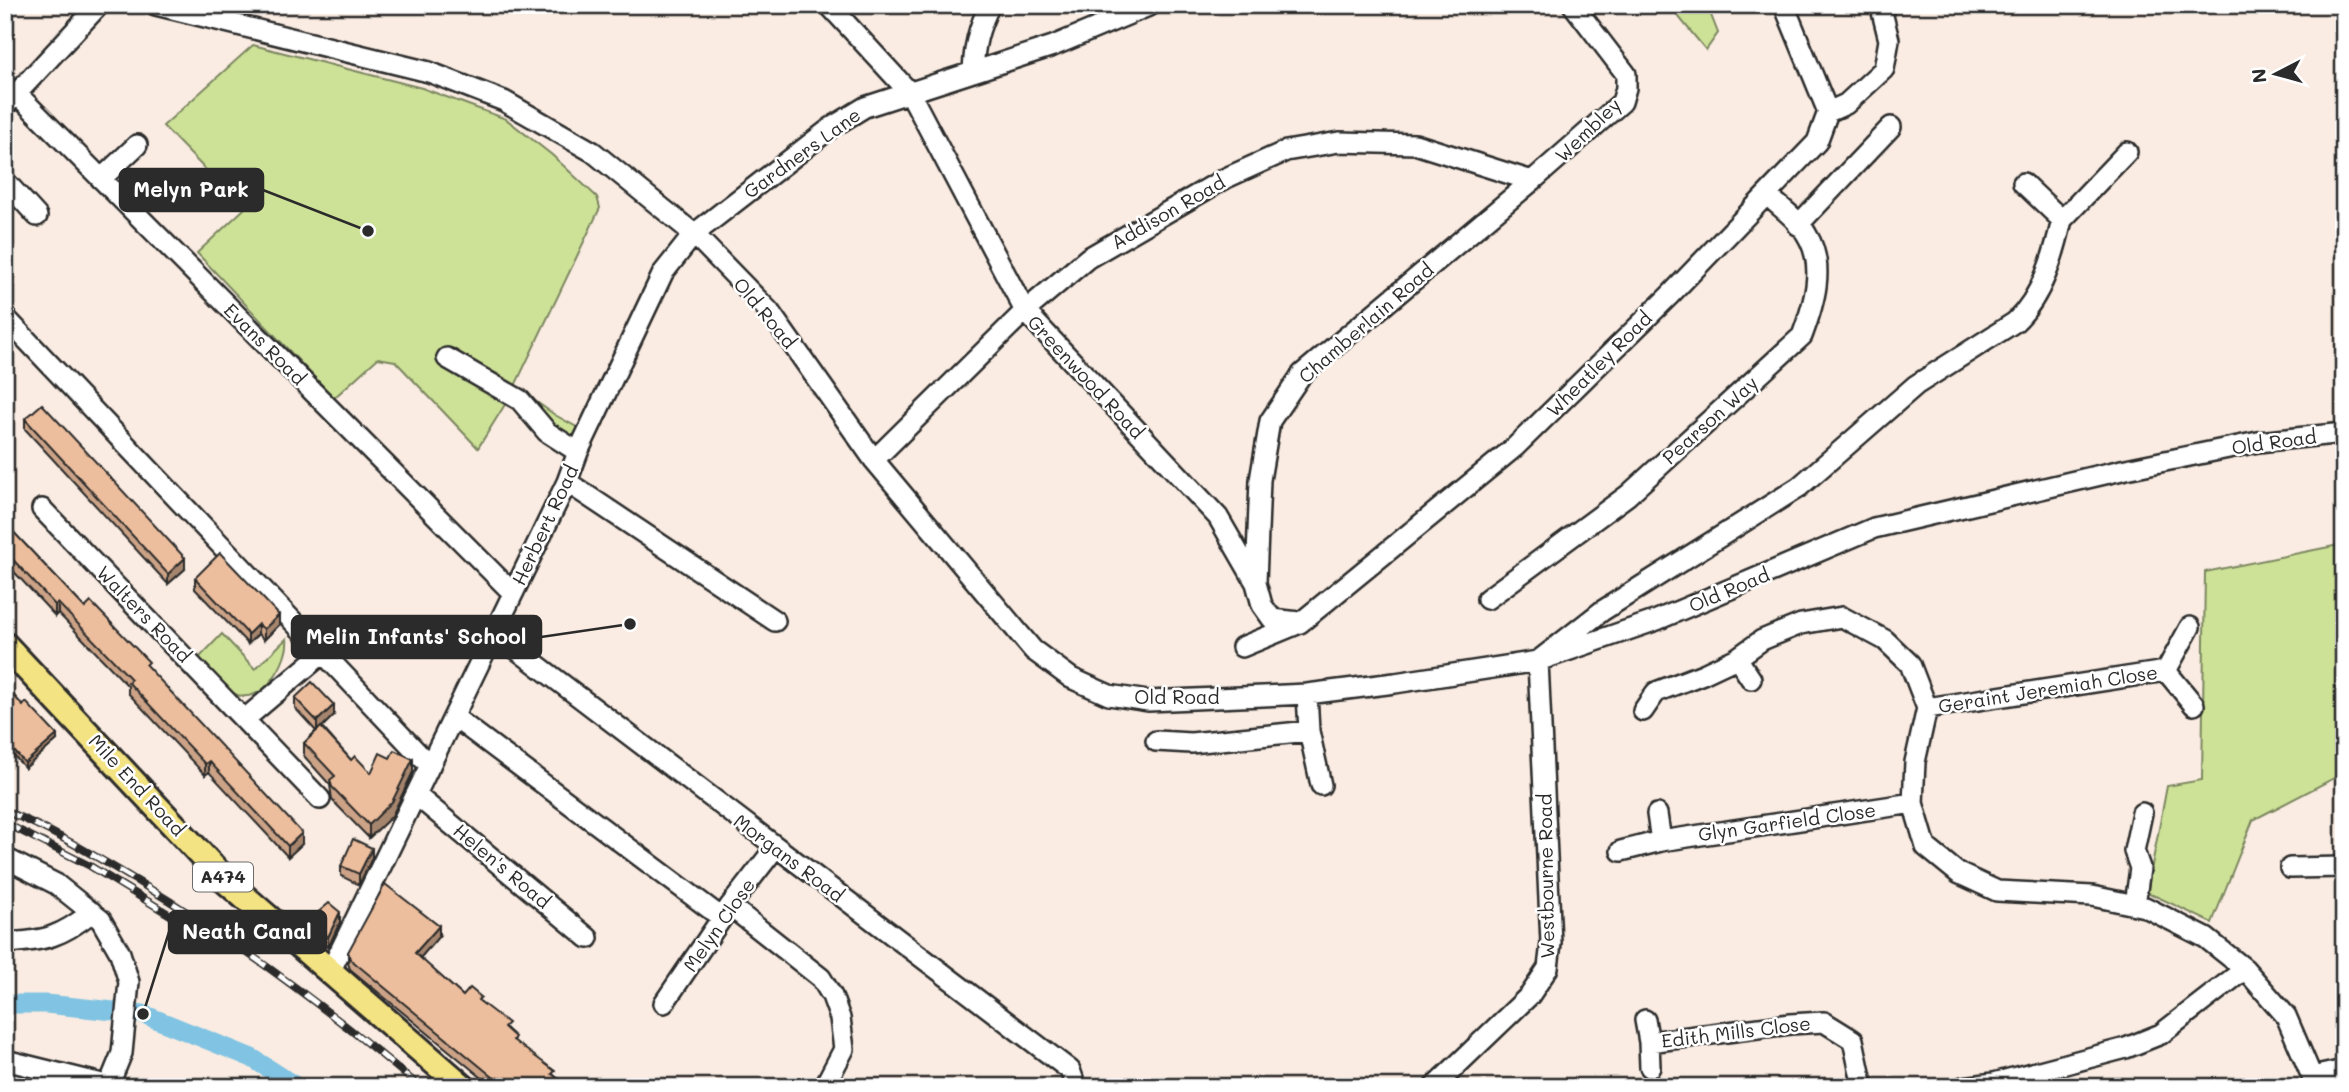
<svg xmlns="http://www.w3.org/2000/svg" width="2349" height="1092" viewBox="0 0 2349 1092" font-family="Mali,sans-serif">
	<rect width="100%" height="100%" fill="#faece2"/>
	<filter id="ink" filterUnits="userSpaceOnUse"><feTurbulence type="fractalNoise" baseFrequency=".0143" numOctaves="2"/><feDisplacementMap in="SourceGraphic" scale="14" xChannelSelector="R" yChannelSelector="G"/><feConvolveMatrix kernelMatrix="1 2 1 2 8 2 1 2 1" color-interpolation-filters="sRGB"/></filter>
	<g filter="url(#ink)">
		<path fill="#cde297" stroke="#7c8661" stroke-width="2" d="M 1669,5 L 1707,5 L 1718,33 L 1706,50 Z
			M 253,45 L 422,88 L 506,119 L 552,155 L 597,197 L 600,208 L 513,390 L 524,393 L 555,415 L 582,430 L 567,456 L 509,398 L 478,448 L 395,361 L 378,358 L 334,398 L 197,253 L 244,209 L 163,126 Z
			M 2344,544 L 2344,773 L 2253,820 L 2212,923 L 2147,892 L 2167,786 L 2202,780 L 2205,572 Z
			M 222,634 L 255,669 L 287,638 C 290,661 262,707 235,694 C 221,687 209,670 198,659 Z"/>
		<g fill="none" stroke-linecap="round" stroke-linejoin="round">
			<path stroke="#81c3e2" stroke-width="19" d="M 5,1004 L 46,1004 L 143,1014 L 252,1058 L 297,1087"/>
			<defs>
				<path id="minor" d="M 156,5 L 429,72 L 504,101 L 593,152 L 694,234 L 769,311 L 874,460 L 1033,650 L 1071,678 L 1109,695 L 1148,701 L 1307,694 L 1395,683 L 1538,661 L 1657,620 L 1874,528 L 2126,469 L 2258,442 L 2344,433
					M 829,5 L 910,93 L 1025,311 L 1218,517 L 1256,583 L 1262,605 L 1272,619 L 1299,622
					M 973,72 C 974,47 978,28 990,5
					M 17,94 L 513,593
					M 5,106 L 99,5
					M 1828,112 L 1846,104 L 1884,69 L 1889,40 L 1881,8
					M 101,179 L 137,145
					M 5,181 L 37,216
					M 2062,220 L 2127,152
					M 1798,225 L 1891,127
					M 5,317 L 430,766
					M 447,358 L 520,400 L 547,432 L 578,452
					M 874,460 L 1025,311 L 1088,258 L 1226,178 L 1286,151 L 1339,142 L 1415,144 L 1532,181
					M 567,482 L 775,621
					M 42,509 L 320,799
					M 1256,582 L 1260,480 L 1270,421 L 1302,374 L 1532,181 L 1622,102 L 1626,88 L 1626,74 L 1573,5
					M 1487,599 L 1628,495 L 1802,336 C 1814,304 1826,266 1807,235 C 1799,220 1780,207 1768,196
					M 495,633 L 1070,1070 L 1076,1087
					M 1242,647 L 1300,623 L 1515,447 L 1670,295 L 1817,142 L 1828,112 L 1784,5
					M 1737,658 L 1751,679
					M 2166,671 L 2190,627
					M 1307,694 L 1309,731 L 1321,785
					M 1927,708 L 2166,671 L 2194,705
					M 1643,711 L 1656,692 L 1703,674 L 1737,658 L 1762,640 L 1801,624 L 1842,617 L 1885,640 L 1910,664 L 1927,708 L 1915,762 L 1913,803 L 1926,847 L 1958,873 L 1997,891 L 2092,896 L 2145,907 L 2206,938 L 2245,969 L 2286,1016 L 2312,1077 L 2314,1087
					M 454,717 L 722,918
					M 245,719 L 323,653
					M 1156,741 L 1191,743 L 1309,731
					M 416,795 L 588,938
					M 1657,814 L 1661,841
					M 1621,851 L 1661,841 L 1913,803
					M 5,858 L 56,884 L 101,920 L 120,953 L 129,982 L 122,1053 L 108,1087
					M 2290,868 L 2344,867
					M 2135,905 L 2140,868 L 2134,851 L 2142,813
					M 730,906 L 821,978 L 832,996 L 840,1018 L 844,1049 L 824,1087
					M 5,943 C 45,941 61,937 92,912
					M 330,972 L 567,482 L 578,452 L 663,273 L 694,234 L 832,127 L 865,107 L 1053,46 L 1151,5
					M 664,1003 L 730,906 L 775,848
					M 1645,1020 L 1649,1042 L 1650,1067
					M 1649,1042 L 1790,1024 L 1824,1022 L 1853,1040 L 1863,1087
					M 5,1060 L 114,1087
					M 2312,1077 L 2344,1070
					M 1434,1087 L 1530,995 L 1548,968 L 1551,943 L 1538,661 L 1602,611 L 1799,487 L 1916,385 L 2015,322 C 2042,297 2054,255 2062,220 L 2023,183
					M 1963,1087 L 1994,1083 L 2126,1048 L 2161,1034 L 2245,969"/>
				<path id="major" d="M 5,645 L 227,882 L 463,1087"/>
			</defs>
			<use href="#minor" stroke="#2b2b2b" stroke-width="24"/>
			<use href="#major" stroke="#2b2b2b" stroke-width="30"/>
			<use href="#minor" stroke="#fff" stroke-width="19"/>
			<use href="#major" stroke="#f4e382" stroke-width="24"/>
			<defs>
				<path id="rail" d="M 5,811 C 51,829 95,856 137,881 C 237,941 331,1011 420,1087
					M 5,823 L 90,866 L 221,946"/>
			</defs>
			<use href="#rail" stroke="#2b2b2b" stroke-width="8"/>
			<use href="#rail" stroke="#fff" stroke-width="5" stroke-dasharray="16" stroke-linecap="butt"/>
		</g>
		<path fill="#cca387" stroke="#2b2b2b" stroke-width="2" d="M 25,419 L 185,569 L 168,584 L 25,429 Z
			M 5,523 L 85,608 L 149,669 L 302,844 L 288,857 L 209,772 L 205,775 L 128,693 L 128,686 L 58,613 L 55,616 L 5,562 Z
			M 195,578 L 279,625 L 264,640 L 258,634 L 248,644 L 195,589 Z
			M 5,686 L 23,706 L 57,740 L 25,768 L 5,746 Z
			M 295,698 L 334,715 L 322,727 L 351,760 L 371,773 L 413,772 L 392,816 L 369,838 L 332,800 L 330,785 L 304,756 L 304,743 L 316,731 L 295,708 Z
			M 372,858 L 359,885 L 341,876 L 341,866 Z
			M 309,920 L 340,922 L 328,948 L 309,931 Z
			M 439,936 L 420,958 L 463,996 L 481,1002 L 508,1031 L 515,1042 L 568,1087 L 493,1087 L 350,969 L 348,963 L 348,952 Z"/>
		<path fill="#a6856e" stroke="#2b2b2b" stroke-width="2" d="M 185,558 L 185,569 L 168,584 L 168,574 Z
			M 58,603 L 58,613 L 55,616 L 55,605 Z
			M 279,615 L 279,625 L 264,640 L 264,629 Z
			M 258,624 L 258,634 L 248,644 L 248,634 Z
			M 334,705 L 334,715 L 317,732 L 317,721 Z
			M 57,735 L 57,740 L 25,768 L 25,763 Z
			M 413,759 L 413,772 L 392,816 L 369,838 L 369,825 Z
			M 209,761 L 209,772 L 205,775 L 205,764 Z
			M 302,833 L 302,844 L 288,857 L 288,846 Z
			M 372,848 L 372,858 L 359,885 L 359,874 Z
			M 340,912 L 340,922 L 328,948 L 328,937 Z
			M 439,926 L 439,936 L 415,964 L 415,953 Z"/>
		<path fill="#edbe9d" stroke="#2b2b2b" stroke-width="2" d="M 42,404 L 185,558 L 168,574 L 25,419 Z
			M 5,523 L 85,608 L 91,602 L 149,662 L 146,665 L 302,833 L 288,846 L 209,761 L 205,764 L 128,682 L 131,679 L 58,603 L 55,605 L 5,551 Z
			M 220,553 L 279,615 L 264,629 L 258,624 L 248,634 L 195,578 Z
			M 312,682 L 334,705 L 317,721 L 295,698 Z
			M 5,686 L 23,706 L 26,702 L 57,735 L 25,763 L 5,741 Z
			M 321,727 L 351,760 L 355,756 L 371,773 L 380,753 L 390,758 L 394,750 L 413,759 L 392,802 L 369,825 L 332,787 L 330,780 L 335,776 L 304,743 Z
			M 353,839 L 372,848 L 359,874 L 341,866 Z
			M 385,884 L 439,926 L 415,953 L 463,996 L 470,988 L 481,997 L 478,1000 L 508,1023 L 504,1027 L 515,1037 L 513,1040 L 555,1071 L 552,1074 L 568,1087 L 505,1087 L 350,959 L 348,952 Z
			M 329,903 L 340,912 L 328,937 L 309,920 Z"/>
	</g>
	<g text-anchor="middle" stroke-width="5" stroke-linejoin="round" paint-order="stroke">
		<rect fill="#fff" stroke="#6b6b6b" stroke-width="2" x="193" y="862.5" width="60" height="29" rx="5"/>
		<g font-size="18" font-weight="bold" fill="#2b2b2b">
			<text x="223" y="883">A474</text>
		</g>
		<g font-size="19" fill="#2b2b2b" stroke="#fff">
			<text transform="translate(1588 130) rotate(-44)" y="7">Wembley</text>
			<text transform="translate(802 153) rotate(-36)" y="7">Gardners Lane</text>
			<text transform="translate(1168 212) rotate(-30)" y="7">Addison Road</text>
			<text transform="translate(765 313) rotate(50)" y="7">Old Road</text>
			<text transform="translate(1366 323) rotate(-41)" y="7">Chamberlain Road</text>
			<text transform="translate(265 344) rotate(45)" y="7">Evans Road</text>
			<text transform="translate(1599 364) rotate(-45)" y="7">Wheatley Road</text>
			<text transform="translate(1086 377) rotate(47)" y="7">Greenwood Road</text>
			<text transform="translate(1710 420) rotate(-42)" y="7">Pearson Way</text>
			<text transform="translate(2274 442) rotate(-8)" y="7">Old Road</text>
			<text transform="translate(545 525) rotate(-65)" y="7">Herbert Road</text>
			<text transform="translate(1729 590) rotate(-23)" y="7">Old Road</text>
			<text transform="translate(144 614) rotate(46)" y="7">Walters Road</text>
			<text transform="translate(2048 689) rotate(-9)" y="7">Geraint Jeremiah Close</text>
			<text x="1177" y="704">Old Road</text>
			<text transform="translate(137 785) rotate(47)" y="7">Mile End Road</text>
			<text transform="translate(1787 822) rotate(-8)" y="7">Glyn Garfield Close</text>
			<text transform="translate(789 858) rotate(37)" y="7">Morgans Road</text>
			<text transform="translate(502 866) rotate(40)" y="7">Helen's Road</text>
			<text transform="translate(1546 876) rotate(-91)" y="7">Westbourne Road</text>
			<text transform="translate(719 925) rotate(-55)" y="7">Melyn Close</text>
			<text transform="translate(1736 1032) rotate(-7)" y="7">Edith Mills Close</text>
		</g>
	</g>
	<path fill="none" stroke="#2b2b2b" stroke-width="2.5" d="M368 231L263 190M630 624L541 637M143 1014L169 932"/>
	<g fill="#2b2b2b" stroke="#fff" stroke-width="2.5">
		<circle cx="368" cy="231" r="7"/>
		<circle cx="630" cy="624" r="7"/>
		<circle cx="143" cy="1014" r="7"/>
	</g>
	<g fill="#2b2b2b" stroke="#2b2b2b" stroke-width="2.5">
		<rect x="120" y="169" width="143" height="42" rx="7"/>
		<rect x="292" y="616" width="249" height="42" rx="7"/>
		<rect x="169" y="911" width="157" height="42" rx="7"/>
	</g>
	<g font-size="21" text-anchor="middle" font-weight="bold" fill="#fff">
		<text x="191" y="197">Melyn Park</text>
		<text x="416" y="644">Melin Infants' School</text>
		<text x="247" y="939">Neath Canal</text>
	</g>
	<rect width="2349" height="1092" fill="none" stroke="#fff" stroke-width="28"/>
	<rect x="14" y="14" width="2321" height="1064" fill="none" stroke="#2b2b2b" stroke-width="2.5" filter="url(#ink)"/>
	<g transform="translate(2276 74) rotate(264)" stroke="#ffffff" stroke-width="5" paint-order="stroke">
	<path d="M0-5L12 26L0 18L-12 26Z" fill="#2b2b2b"/>
	<text y="-10" font-size="19" font-weight="bold" text-anchor="middle" fill="#2b2b2b">N</text>
	</g>
</svg>
